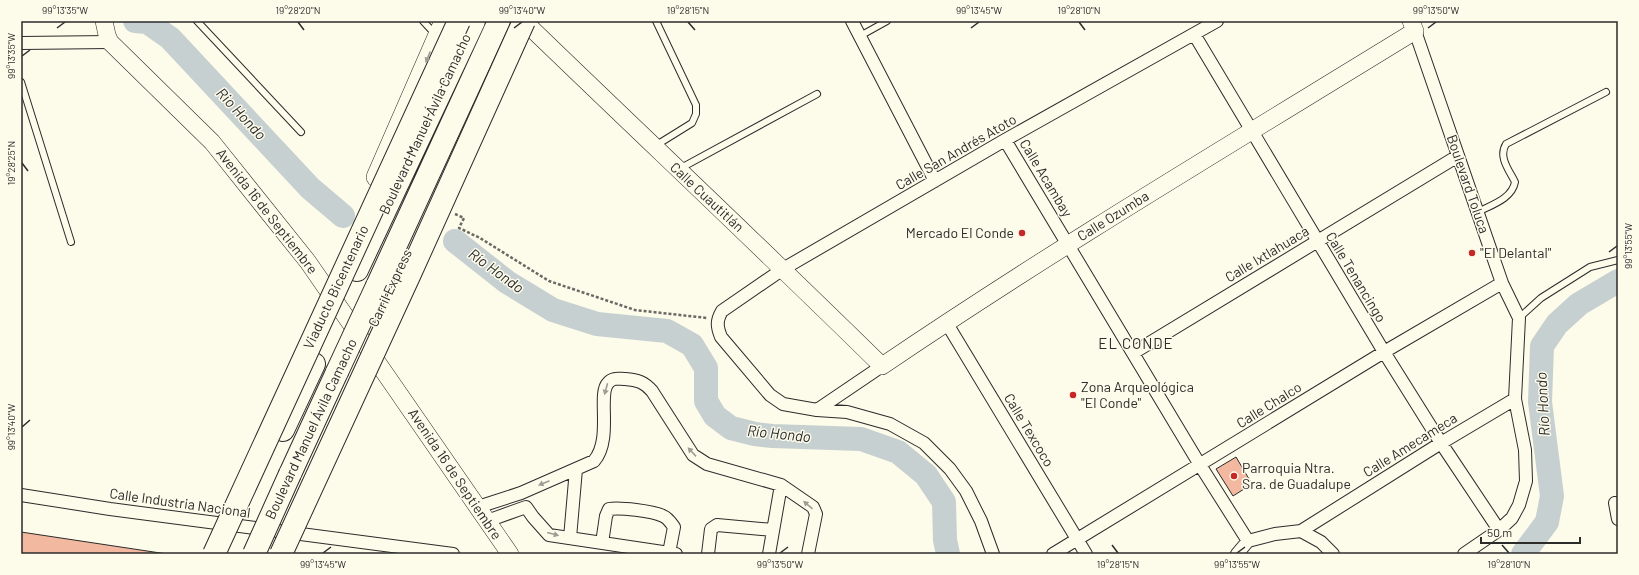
<svg xmlns="http://www.w3.org/2000/svg" width="1639" height="575" viewBox="0 0 1639 575" font-family="Barlow,sans-serif">
	<rect width="100%" height="100%" fill="#fdfbea"/>
	<g fill="none" stroke-linecap="round" stroke-linejoin="round">
		<path stroke="#c7d0d0" stroke-width="24" d="M 135,21 L 147,22 L 170,38 L 310,188 L 343,216
			M 455,241 L 507,282 L 553,310 L 597,324 L 667,331 L 692,345 L 706,368 L 706,401 L 715,416 L 731,428 L 755,434 L 772,436 L 861,439 L 898,452 L 926,475 L 944,502 L 945,540 L 948,554
			M 1523,554 L 1547,522 L 1552,496 L 1540,402 L 1542,346 L 1557,324 L 1579,304 L 1618,281"/>
	</g>
	<path fill="#f2b8a0" stroke="#2b2b2b" d="M 1236,457 L 1252,484 L 1233,496 L 1216,469 Z
		M 21,532 L 167,554 L 21,554 Z"/>
	<g fill="none" stroke-linecap="round" stroke-linejoin="round">
		<defs>
			<path id="lane" d="M 197,21 L 301,132
				M 423,21 L 435,34
				M 860,36 L 887,21
				M 21,82 L 71,242
				M 655,146 L 692,123 L 696,114 L 696,105 L 656,21
				M 681,168 L 817,94
				M 1478,212 C 1491,205 1512,199 1515,182 C 1509,170 1498,157 1506,144 L 1606,92
				M 1519,318 L 1541,298 L 1590,267 L 1618,260"/>
			<path id="street" d="M 852,21 L 935,181
				M 1415,31 L 1502,283 L 1519,318 L 1515,399 L 1525,450 L 1526,481 L 1519,505 L 1512,518 L 1499,530 L 1464,554
				M 1194,34 L 1384,352 L 1441,443 L 1499,530
				M 21,43 L 110,42
				M 1005,140 L 1200,465 L 1248,541
				M 946,322 L 1086,554
				M 1133,353 L 1458,156
				M 817,410 L 882,366
				M 21,495 L 110,509 L 453,554
				M 1615,503 L 1618,519
				M 478,507 L 521,493 L 594,461 C 613,439 597,394 608,383 C 613,377 619,379 625,379 C 638,380 644,382 652,391 L 693,455 L 707,464 L 781,485 L 813,507 L 816,514 L 808,554
				M 487,521 L 526,507 L 533,517 L 549,535 L 676,554
				M 1301,531 L 1441,443 L 1515,399
				M 570,538 L 576,469
				M 602,543 L 606,516 L 609,509 C 619,507 653,511 663,516 C 668,518 671,523 674,527 L 669,553
				M 708,554 L 711,529 L 717,525 L 773,530
				M 769,554 L 781,485
				M 993,554 L 981,521 L 966,491 L 950,469 L 924,443 L 890,424 L 847,412 L 817,410 L 783,404 L 770,395 L 721,337 C 717,327 716,321 722,311 L 783,269 L 1005,140 L 1217,21
				M 1053,554 L 1384,352 L 1502,283
				M 1237,554 L 1248,541 L 1275,534 L 1301,531 L 1321,542 L 1333,554"/>
			<path id="secondary" d="M 104,21 L 107,35 L 110,42 L 212,142 L 308,262 L 510,554
				M 532,29 C 648,141 766,252 882,366 C 1056,248 1236,141 1415,31 L 1411,21"/>
			<path id="primary" d="M 376,177 L 444,21"/>
			<path id="highway" d="M 357,270 L 474,21
				M 377,286 L 499,21
				M 283,430 L 314,364
				M 290,474 L 337,372"/>
		</defs>
		<use href="#lane" stroke="#2b2b2b" stroke-width="8"/>
		<use href="#street" stroke="#2b2b2b" stroke-width="14"/>
		<use href="#secondary" stroke="#2b2b2b" stroke-width="18"/>
		<use href="#primary" stroke="#2b2b2b" stroke-width="20"/>
		<use href="#highway" stroke="#2b2b2b" stroke-width="24"/>
		<path stroke="#6a6964" stroke-width="2.5" stroke-dasharray="3 2" stroke-linecap="butt" d="M 455,214 L 464,218 L 459,228 L 480,238 L 549,281 L 635,310 L 707,318"/>
		<use href="#lane" stroke="#fdfbea" stroke-width="6"/>
		<use href="#street" stroke="#fdfbea" stroke-width="12"/>
		<use href="#secondary" stroke="#fdfbea" stroke-width="17"/>
		<use href="#primary" stroke="#fdfbea" stroke-width="19"/>
		<use href="#highway" stroke="#fdfbea" stroke-width="22"/>
		<defs>
			<path id="highway-bridge" d="M 337,372 L 377,286
				M 214,554 L 459,21
				M 254,554 L 290,474
				M 281,554 L 409,276 L 524,21"/>
		</defs>
		<use href="#highway-bridge" stroke="#2b2b2b" stroke-width="24" stroke-linecap="butt"/>
		<use href="#highway-bridge" stroke="#fdfbea" stroke-width="22"/>
	</g>
	<defs><path id="oneway-solid" d="M-6-.8H1V-3.2L6.5 0L1 3.2V.8H-6Z"/></defs>
	<g fill="#9e9d94">
		<use href="#oneway-solid" transform="translate(428 57) rotate(113)"/>
		<use href="#oneway-solid" transform="translate(606 389) rotate(105)"/>
		<use href="#oneway-solid" transform="translate(692 452) rotate(-133)"/>
		<use href="#oneway-solid" transform="translate(544 483) rotate(157)"/>
		<use href="#oneway-solid" transform="translate(808 505) rotate(-140)"/>
		<use href="#oneway-solid" transform="translate(553 534) rotate(15)"/>
	</g>
	<path fill="none" stroke="#2b2b2b" stroke-width="1.5" d="M 298,22 L 304,30M 688,22 L 695,30M 1079,22 L 1085,30M 57,28 L 65,22M 514,28 L 522,22M 971,28 L 979,22M 1428,28 L 1436,22M 22,56 L 30,50M 22,163 L 28,171M 1609,252 L 1617,246M 22,427 L 30,420M 1112,545 L 1118,553M 1502,545 L 1509,553M 323,553 L 331,547M 780,553 L 788,547M 1237,553 L 1245,547"/>
	<g fill="#c62828" stroke="#fdfbea" stroke-width="1.5">
		<circle cx="1022" cy="233" r="4"/>
		<circle cx="1472" cy="253" r="4"/>
		<circle cx="1073" cy="395" r="4"/>
		<circle cx="1234" cy="476" r="4"/>
	</g>
	<g text-anchor="middle" stroke-width="3" stroke-linejoin="round" paint-order="stroke">
		<g font-size="14" fill="#2b2b2b" stroke="#fdfbea">
			<text transform="translate(425 124) rotate(-65)" y="5">Boulevard Manuel Ávila Camacho</text>
			<text transform="translate(956 152) rotate(-30)" y="5">Calle San Andrés Atoto</text>
			<text transform="translate(1046 178) rotate(59)" y="5">Calle Acambay</text>
			<text transform="translate(1468 184) rotate(71)" y="5">Boulevard Toluca</text>
			<text transform="translate(707 197) rotate(43)" y="5">Calle Cuautitlán</text>
			<text transform="translate(267 211) rotate(52)" y="5">Avenida 16 de Septiembre</text>
			<text transform="translate(1113 216) rotate(-32)" y="5">Calle Ozumba</text>
			<text transform="translate(1267 254) rotate(-31)" y="5">Calle Ixtlahuaca</text>
			<text transform="translate(1356 277) rotate(59)" y="5">Calle Tenancingo</text>
			<text transform="translate(336 287) rotate(-65)" y="5">Viaducto Bicentenario</text>
			<text transform="translate(390 288) rotate(-65)" y="5">Carril Express</text>
			<text transform="translate(1269 405) rotate(-32)" y="5">Calle Chalco</text>
			<text transform="translate(311 429) rotate(-65)" y="5">Boulevard Manuel Ávila Camacho</text>
			<text transform="translate(1029 430) rotate(59)" y="5">Calle Texcoco</text>
			<text transform="translate(1410 445) rotate(-32)" y="5">Calle Amecameca</text>
			<text transform="translate(455 474) rotate(56)" y="5">Avenida 16 de Septiembre</text>
			<text transform="translate(180 503) rotate(8)" y="5">Calle Industria Nacional</text>
		</g>
		<g font-size="14" fill="#2b2b2b" stroke="#fdfbea" text-anchor="start">
			<text x="1014" y="238" text-anchor="end">Mercado El Conde</text>
			<text x="1480" y="258">"El Delantal"</text>
			<text x="1081" y="392">Zona Arqueológica<tspan x="1081" dy="16">"El Conde"</tspan></text>
			<text x="1242" y="473">Parroquia Ntra.<tspan x="1242" dy="16">Sra. de Guadalupe</tspan></text>
		</g>
		<g font-size="15" font-style="italic" fill="#2b2b2b" stroke="#fdfbea">
			<text transform="translate(241 114) rotate(47)" y="5">Rio Hondo</text>
			<text transform="translate(496 271) rotate(36)" y="5">Río Hondo</text>
			<text transform="translate(1543 404) rotate(-93)" y="5">Río Hondo</text>
			<text transform="translate(779 434) rotate(6)" y="5">Río Hondo</text>
		</g>
		<g font-size="15" letter-spacing="1" fill="#2b2b2b" stroke="#fdfbea">
			<text x="1136" y="349">EL CONDE</text>
		</g>
	</g>
	<rect width="1639" height="575" fill="none" stroke="#fdfbea" stroke-width="44"/>
	<path d="M1481 537v6h99v-6" fill="none" stroke="#2b2b2b" stroke-width="2"/>
	<text x="1487" y="537" font-size="12" fill="#2b2b2b" stroke="#fdfbea" stroke-width="3" paint-order="stroke">50 m</text>
	<rect x="22" y="22" width="1595" height="531" fill="none" stroke="#2b2b2b" stroke-width="1.5"/>
	<g font-size="10" text-anchor="middle" fill="#2b2b2b">
		<text x="65" y="14">99°13'35"W</text>
		<text x="298" y="14">19°28'20"N</text>
		<text x="522" y="14">99°13'40"W</text>
		<text x="688" y="14">19°28'15"N</text>
		<text x="979" y="14">99°13'45"W</text>
		<text x="1079" y="14">19°28'10"N</text>
		<text x="1436" y="14">99°13'50"W</text>
		<text transform="translate(11 56) rotate(-90)" y="4">99°13'35"W</text>
		<text transform="translate(11 163) rotate(-90)" y="4">19°28'25"N</text>
		<text transform="translate(1628 246) rotate(-90)" y="4">99°13'55"W</text>
		<text transform="translate(11 427) rotate(-90)" y="4">99°13'40"W</text>
		<text x="323" y="568">99°13'45"W</text>
		<text x="780" y="568">99°13'50"W</text>
		<text x="1118" y="568">19°28'15"N</text>
		<text x="1237" y="568">99°13'55"W</text>
		<text x="1509" y="568">19°28'10"N</text>
	</g>
</svg>
